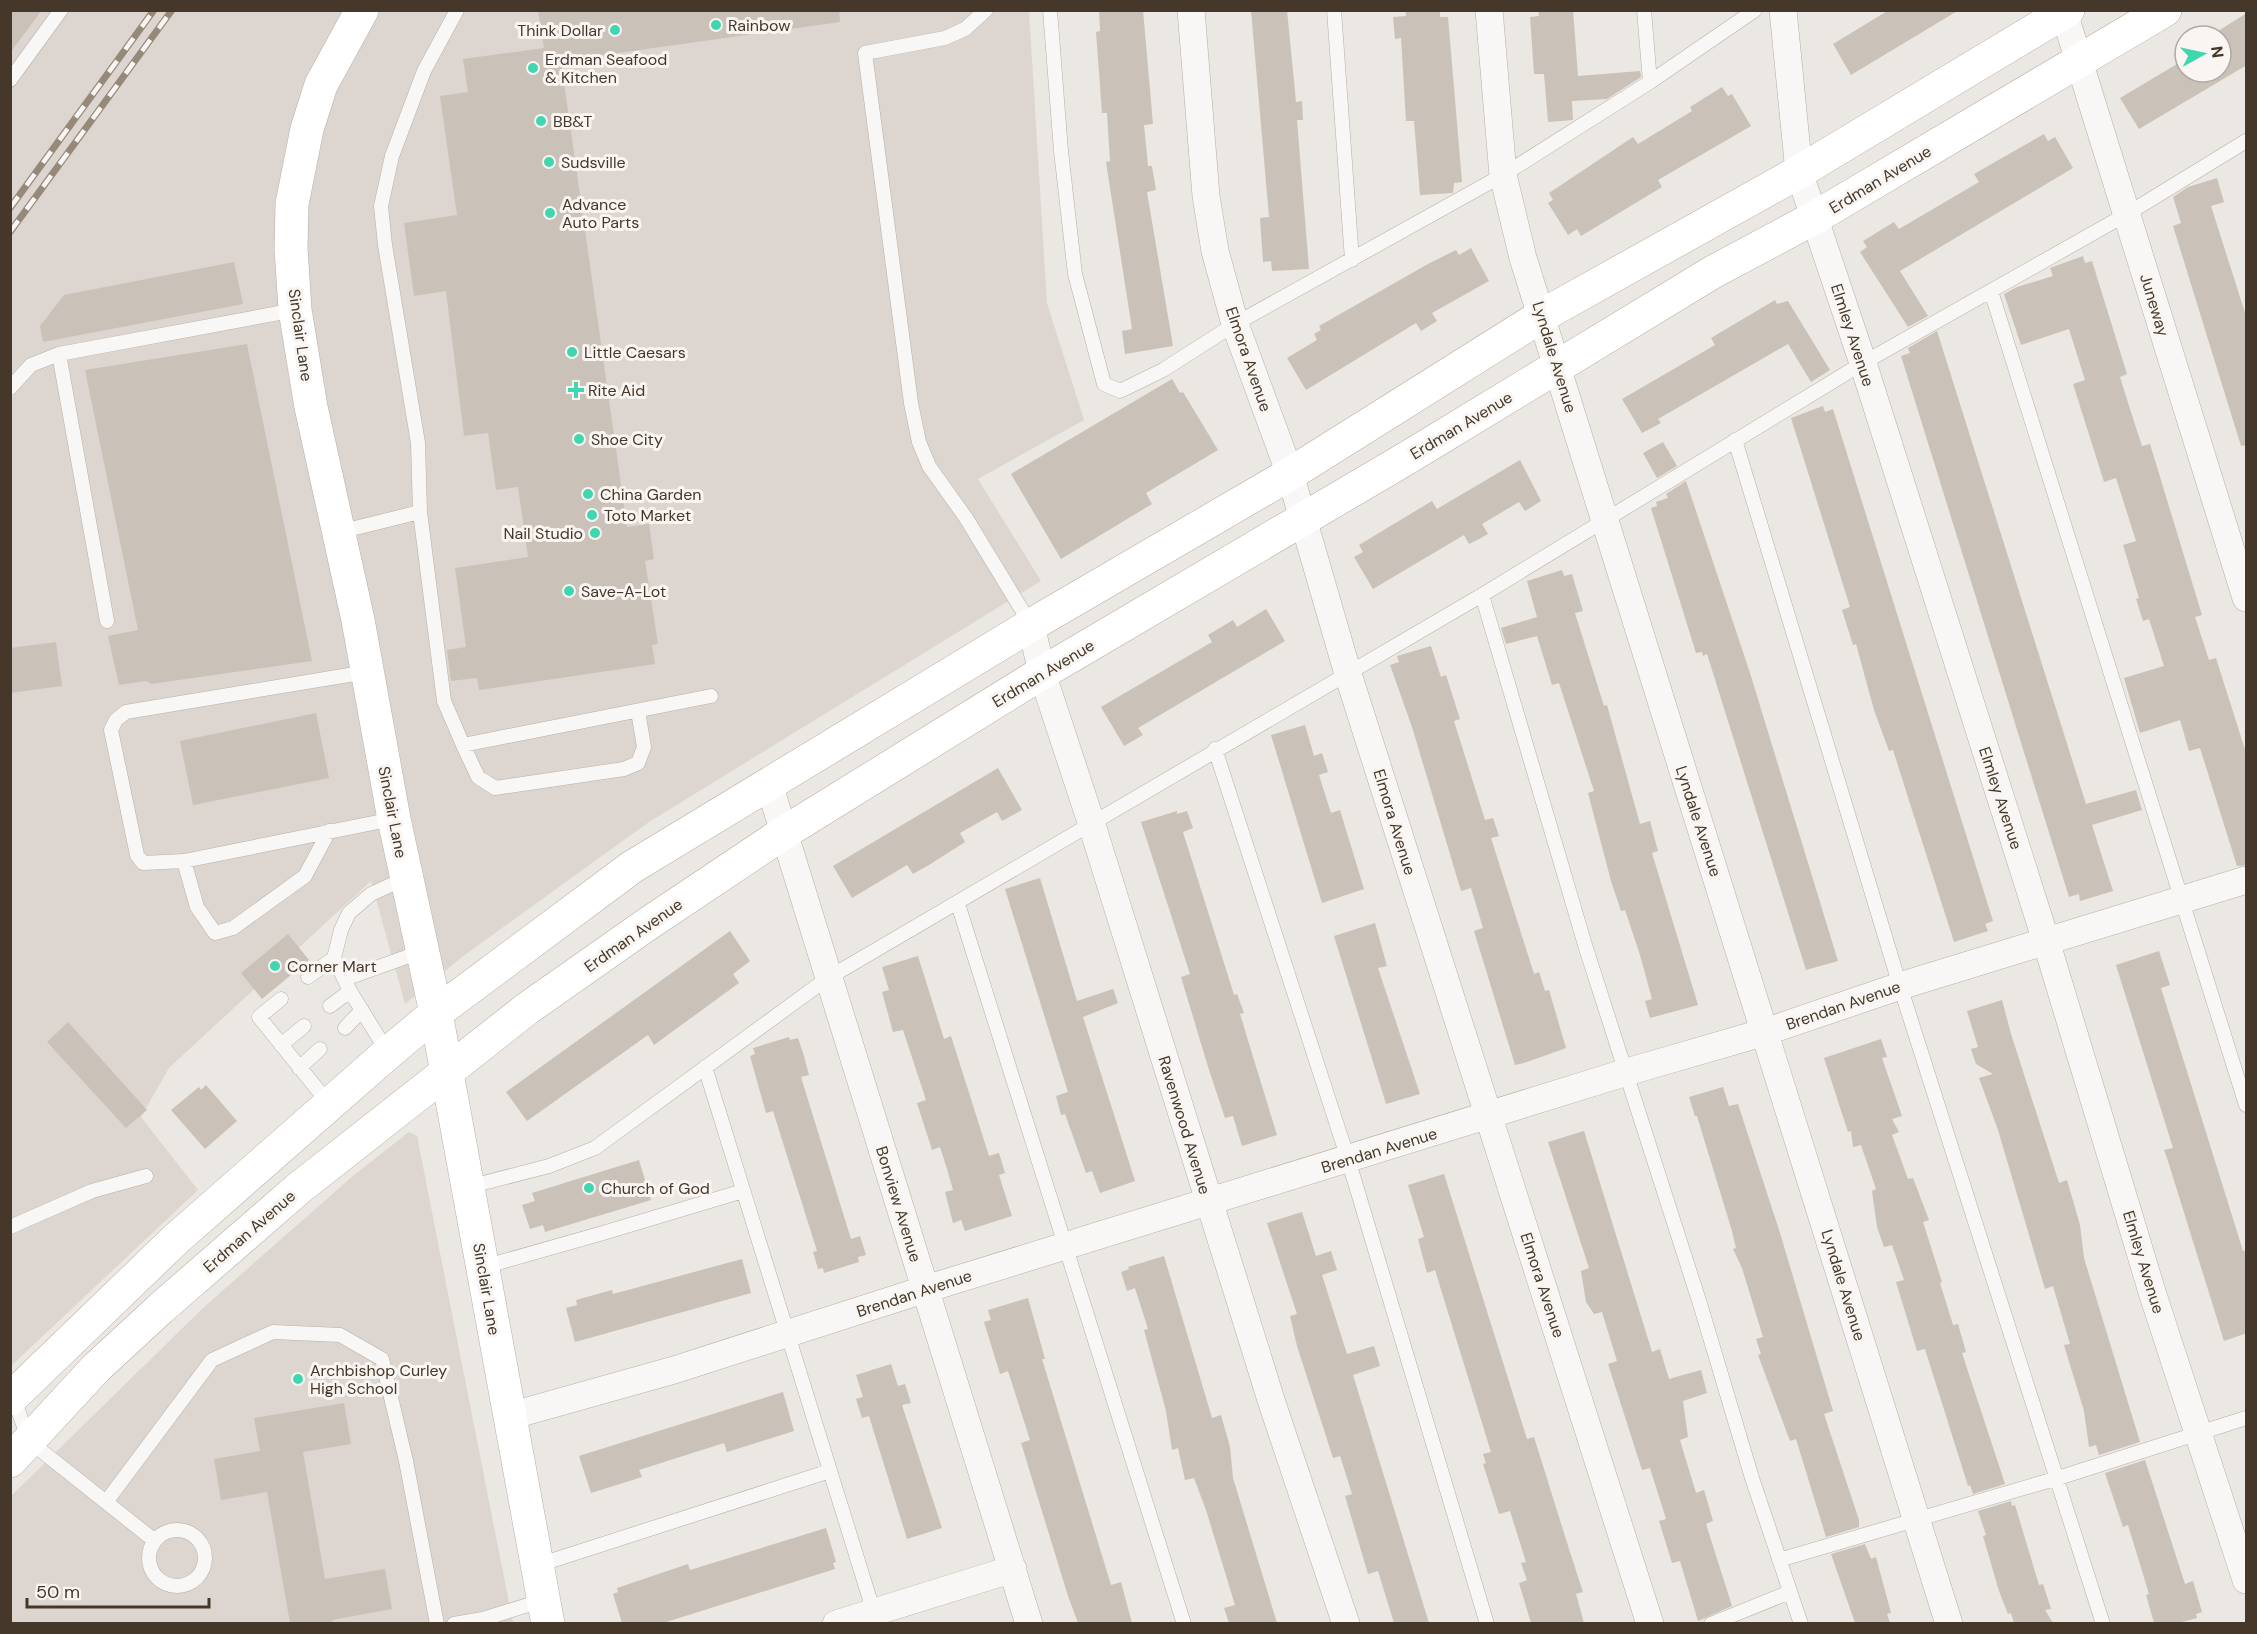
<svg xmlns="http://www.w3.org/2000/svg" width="2257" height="1634" viewBox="0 0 2257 1634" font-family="'DM Sans',sans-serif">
	<rect width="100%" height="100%" fill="#ebe7e2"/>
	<path fill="#ddd6d0" d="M 11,11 L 1029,11 L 1047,303 L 1084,420 L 978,479 L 1041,581 L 649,822 L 462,957 L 405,1004 L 371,881 L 169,1068 L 141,1117 L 198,1190 L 11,1366 Z
		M 409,1132 L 417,1136 L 513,1623 L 11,1624 L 11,1496 L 203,1308 L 354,1175 Z"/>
	<path fill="#cac1b9" d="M 10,10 L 42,10 L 10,53 Z
		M 538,10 L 839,10 L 840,22 L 561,61 L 627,527 L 649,524 L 654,559 L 645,561 L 658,644 L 652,645 L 655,664 L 479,690 L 477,678 L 451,681 L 447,650 L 466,647 L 455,568 L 528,557 L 518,487 L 496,490 L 488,433 L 464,436 L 446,291 L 414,296 L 404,223 L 457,215 L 440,96 L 468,92 L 463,59 L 544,48 Z
		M 1099,10 L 1143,10 L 1153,124 L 1144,125 L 1148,166 L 1152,166 L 1156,190 L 1147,192 L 1173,346 L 1125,354 L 1122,331 L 1132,329 L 1106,162 L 1110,161 L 1107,113 L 1102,113 L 1096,32 L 1100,31 Z
		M 1251,10 L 1287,10 L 1296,102 L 1302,101 L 1303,120 L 1297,120 L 1309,269 L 1272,271 L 1271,261 L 1263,262 L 1260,218 L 1269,217 Z
		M 1405,10 L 1440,10 L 1440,17 L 1448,17 L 1462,182 L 1454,183 L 1453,193 L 1420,195 L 1414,121 L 1406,121 L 1401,38 L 1395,39 L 1393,17 L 1406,16 Z
		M 1538,10 L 1573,10 L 1578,76 L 1640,71 L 1641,77 L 1607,99 L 1572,101 L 1573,120 L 1548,122 L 1544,74 L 1534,74 L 1530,17 L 1539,16 Z
		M 1889,10 L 1959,10 L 1851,75 L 1833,44 Z
		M 2247,13 L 2247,65 L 2139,129 L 2120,98 L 2182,61 L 2178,54 L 2185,50 L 2185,72 L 2221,72 L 2221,36 L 2210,36 Z
		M 1722,87 L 1728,96 L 1732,94 L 1751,126 L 1658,180 L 1662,187 L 1581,236 L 1577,229 L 1568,235 L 1548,203 L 1553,200 L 1549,193 L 1633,137 L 1638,144 L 1692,111 L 1690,107 Z
		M 2044,134 L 2048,141 L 2055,137 L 2073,168 L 1900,271 L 1928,316 L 1908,327 L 1860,252 L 1867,247 L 1863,241 L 1894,222 L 1899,229 L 1979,182 L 1974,174 Z
		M 2217,178 L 2224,202 L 2211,206 L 2247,319 L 2247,445 L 2241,446 L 2173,226 L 2181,223 L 2173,197 L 2188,187 Z
		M 1471,248 L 1489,281 L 1432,313 L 1437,321 L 1421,331 L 1416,323 L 1306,390 L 1287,358 L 1317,340 L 1314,334 L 1321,330 L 1319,326 L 1428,264 L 1456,250 L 1459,255 Z
		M 2083,256 L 2085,263 L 2092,261 L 2127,374 L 2120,377 L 2129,406 L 2142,446 L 2150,444 L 2202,615 L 2195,617 L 2209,660 L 2216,658 L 2247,756 L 2247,865 L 2237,866 L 2200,748 L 2189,751 L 2180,720 L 2140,733 L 2124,678 L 2164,666 L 2149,619 L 2143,621 L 2136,599 L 2139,598 L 2123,545 L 2136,541 L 2116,478 L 2104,482 L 2073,384 L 2085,380 L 2069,329 L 2021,345 L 2004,294 L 2017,287 L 2053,276 L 2050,268 Z
		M 234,262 L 243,304 L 43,342 L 40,326 L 64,295 Z
		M 1775,300 L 1777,304 L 1788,301 L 1830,370 L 1811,382 L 1788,344 L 1658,419 L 1661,423 L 1642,433 L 1622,399 L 1715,345 L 1711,338 Z
		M 1937,331 L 2086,804 L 2136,790 L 2142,810 L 2092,825 L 2113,891 L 2080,901 L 2079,894 L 2069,897 L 1901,356 L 1910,353 L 1908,348 Z
		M 247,344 L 312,661 L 151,684 L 146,681 L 119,685 L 108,636 L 138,630 L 85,370 Z
		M 1172,379 L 1180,393 L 1183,392 L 1218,450 L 1146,493 L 1152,504 L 1061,559 L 1011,474 Z
		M 1823,406 L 1825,412 L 1833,409 L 1993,921 L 1985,924 L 1988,931 L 1954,942 L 1893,750 L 1889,751 L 1874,710 L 1856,644 L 1853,645 L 1842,610 L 1850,607 L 1791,418 Z
		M 1663,442 L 1677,466 L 1657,478 L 1643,453 Z
		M 1520,460 L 1541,501 L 1525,511 L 1519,502 L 1482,524 L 1488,534 L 1479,539 L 1469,544 L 1464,535 L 1373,589 L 1354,557 L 1363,552 L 1359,545 L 1432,501 L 1437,509 Z
		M 1686,481 L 1750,673 L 1838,961 L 1806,970 L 1707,654 L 1703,656 L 1702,652 L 1696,653 L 1651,508 L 1657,506 L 1656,502 L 1668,498 L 1666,494 Z
		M 1562,570 L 1564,576 L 1572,574 L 1583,611 L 1575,613 L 1604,706 L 1607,705 L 1640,824 L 1650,821 L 1658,851 L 1652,853 L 1698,1005 L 1650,1018 L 1645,1001 L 1652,999 L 1640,955 L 1625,910 L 1621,911 L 1611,881 L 1588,793 L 1594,791 L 1559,683 L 1552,685 L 1537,636 L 1506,644 L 1501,628 L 1537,617 L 1527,581 Z
		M 1266,609 L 1285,641 L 1138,728 L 1143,735 L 1124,746 L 1101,707 L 1212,642 L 1208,635 L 1233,620 L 1237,627 Z
		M 56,642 L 62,686 L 10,693 L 10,648 Z
		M 1431,646 L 1441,677 L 1446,675 L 1460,719 L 1454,721 L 1485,820 L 1493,818 L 1499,836 L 1491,838 L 1534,974 L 1539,972 L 1545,991 L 1549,990 L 1566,1048 L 1524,1063 L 1515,1065 L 1474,931 L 1483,928 L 1471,888 L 1461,891 L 1412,727 L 1390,665 L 1399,662 L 1397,656 Z
		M 316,713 L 329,778 L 193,805 L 180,741 Z
		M 1305,725 L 1314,756 L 1322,753 L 1328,772 L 1319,775 L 1331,813 L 1340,810 L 1364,889 L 1322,903 L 1271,735 Z
		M 998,768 L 1022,810 L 1002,821 L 997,812 L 960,833 L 965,842 L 929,865 L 913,874 L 907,865 L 852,898 L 833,866 Z
		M 1177,811 L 1177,814 L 1187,811 L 1193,828 L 1183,832 L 1234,995 L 1237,994 L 1244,1013 L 1240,1014 L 1277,1135 L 1242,1146 L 1233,1116 L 1225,1118 L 1209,1070 L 1181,977 L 1190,974 L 1141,822 Z
		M 1040,878 L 1077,1001 L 1113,989 L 1118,1003 L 1083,1017 L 1135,1181 L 1100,1193 L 1092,1171 L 1086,1173 L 1065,1114 L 1061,1115 L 1056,1096 L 1068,1092 L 1005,889 Z
		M 1375,923 L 1387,966 L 1378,968 L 1420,1094 L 1386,1104 L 1334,936 Z
		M 730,931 L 750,961 L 733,974 L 739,983 L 654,1045 L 648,1035 L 527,1121 L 506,1092 Z
		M 288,934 L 309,960 L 262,999 L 241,973 Z
		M 2159,951 L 2170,985 L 2161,988 L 2243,1251 L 2247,1250 L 2247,1333 L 2224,1341 L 2167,1158 L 2164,1150 L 2173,1148 L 2116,965 Z
		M 918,956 L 944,1039 L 951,1036 L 989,1156 L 999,1153 L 1005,1173 L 999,1175 L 1012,1216 L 965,1231 L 961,1220 L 953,1223 L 945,1192 L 953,1190 L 947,1169 L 940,1147 L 932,1150 L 917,1103 L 926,1100 L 903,1030 L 893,1032 L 882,992 L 889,990 L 882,967 Z
		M 2002,1000 L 2011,1034 L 2059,1183 L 2067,1180 L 2080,1225 L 2084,1258 L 2140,1442 L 2099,1455 L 2096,1445 L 2089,1447 L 2084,1411 L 2064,1345 L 2070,1344 L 2053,1286 L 2045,1289 L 1998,1130 L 1979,1078 L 1993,1074 L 1976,1064 L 1971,1049 L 1978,1047 L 1967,1011 Z
		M 68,1022 L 147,1110 L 126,1128 L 47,1042 Z
		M 789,1037 L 790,1040 L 798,1038 L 804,1056 L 809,1075 L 801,1077 L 851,1239 L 860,1236 L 866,1255 L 858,1257 L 859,1262 L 824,1273 L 823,1268 L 818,1269 L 813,1252 L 817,1251 L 773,1111 L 766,1113 L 750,1056 L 755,1054 L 753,1048 Z
		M 1881,1039 L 1887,1057 L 1882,1058 L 1902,1116 L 1892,1119 L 1899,1132 L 1892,1135 L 1908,1179 L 1913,1178 L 1929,1220 L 1923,1222 L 1942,1282 L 1940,1283 L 1953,1325 L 1958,1324 L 1966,1352 L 1962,1353 L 2005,1484 L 1973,1494 L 1970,1485 L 1968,1486 L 1925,1349 L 1917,1351 L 1896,1282 L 1904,1280 L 1892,1245 L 1884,1247 L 1877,1227 L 1872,1191 L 1876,1189 L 1861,1145 L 1853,1147 L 1851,1131 L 1848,1132 L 1824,1058 Z
		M 206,1085 L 237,1121 L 205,1149 L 171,1110 L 199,1087 L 201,1090 Z
		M 1723,1087 L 1729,1106 L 1738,1104 L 1780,1233 L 1833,1411 L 1824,1414 L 1859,1520 L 1859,1527 L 1826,1537 L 1796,1439 L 1790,1441 L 1758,1355 L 1761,1354 L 1756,1339 L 1763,1337 L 1742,1268 L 1733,1249 L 1736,1248 L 1732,1231 L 1697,1116 L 1695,1116 L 1689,1097 Z
		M 1584,1131 L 1652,1352 L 1660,1349 L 1669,1379 L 1701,1370 L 1707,1393 L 1683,1401 L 1688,1437 L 1680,1440 L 1696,1493 L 1704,1490 L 1713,1521 L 1706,1524 L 1732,1606 L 1698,1621 L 1680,1561 L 1672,1563 L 1659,1521 L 1666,1519 L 1650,1468 L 1642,1470 L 1608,1364 L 1617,1361 L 1602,1312 L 1594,1314 L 1586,1302 L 1581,1271 L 1589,1268 L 1548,1142 Z
		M 639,1160 L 651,1200 L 545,1232 L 543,1225 L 530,1229 L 522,1205 L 535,1201 L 532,1193 Z
		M 1444,1174 L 1527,1439 L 1534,1437 L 1569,1549 L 1583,1592 L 1576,1594 L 1584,1623 L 1531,1623 L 1519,1583 L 1527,1580 L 1521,1563 L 1526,1562 L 1510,1511 L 1499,1514 L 1483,1464 L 1486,1463 L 1483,1454 L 1491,1452 L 1435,1270 L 1427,1273 L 1418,1239 L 1424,1237 L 1408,1185 Z
		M 1302,1212 L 1316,1256 L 1331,1251 L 1337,1270 L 1322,1275 L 1347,1354 L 1374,1346 L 1380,1366 L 1353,1375 L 1429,1623 L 1394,1623 L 1378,1571 L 1368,1574 L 1345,1496 L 1352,1494 L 1340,1456 L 1333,1458 L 1297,1346 L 1290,1316 L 1297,1314 L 1267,1223 Z
		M 1164,1256 L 1212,1418 L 1221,1415 L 1230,1447 L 1233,1478 L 1277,1623 L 1229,1623 L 1224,1608 L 1235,1605 L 1206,1510 L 1194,1478 L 1185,1480 L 1178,1448 L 1172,1450 L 1166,1411 L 1144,1330 L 1148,1329 L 1135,1288 L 1127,1291 L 1121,1272 L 1129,1269 L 1128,1267 Z
		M 742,1259 L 751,1293 L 575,1342 L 566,1308 L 577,1305 L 576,1300 L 612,1290 L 613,1294 Z
		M 1028,1298 L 1045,1359 L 1042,1359 L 1111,1585 L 1121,1582 L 1132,1623 L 1078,1623 L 1068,1596 L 1021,1443 L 1030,1440 L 1008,1371 L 1000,1374 L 984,1322 L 991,1320 L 988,1310 Z
		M 891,1364 L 898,1386 L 905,1384 L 911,1403 L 902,1405 L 942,1528 L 907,1539 L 869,1416 L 862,1418 L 856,1399 L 863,1397 L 856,1375 Z
		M 783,1392 L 794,1431 L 727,1452 L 724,1443 L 639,1470 L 642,1477 L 591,1493 L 579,1456 Z
		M 344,1403 L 351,1444 L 303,1452 L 325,1579 L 385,1569 L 392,1609 L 332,1620 L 333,1623 L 290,1623 L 267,1492 L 221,1500 L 214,1459 L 260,1451 L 254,1418 Z
		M 2145,1460 L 2185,1584 L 2193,1581 L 2202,1612 L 2196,1614 L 2197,1618 L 2178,1623 L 2154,1623 L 2146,1595 L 2149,1594 L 2128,1525 L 2123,1527 L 2105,1473 Z
		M 2011,1501 L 2012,1506 L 2015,1505 L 2039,1585 L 2043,1584 L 2051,1609 L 2045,1610 L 2053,1623 L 2014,1623 L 2011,1613 L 2008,1614 L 1999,1591 L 1983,1536 L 1986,1535 L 1978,1511 Z
		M 826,1528 L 836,1562 L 833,1563 L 835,1569 L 663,1623 L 622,1623 L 613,1594 L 618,1592 L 617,1588 L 688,1564 L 690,1570 Z
		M 1865,1544 L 1871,1559 L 1876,1557 L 1891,1613 L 1887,1614 L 1890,1623 L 1855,1623 L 1831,1554 Z"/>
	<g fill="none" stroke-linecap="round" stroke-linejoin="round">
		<defs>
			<path id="lane" d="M 457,10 L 424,71 L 392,156 L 381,206 L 385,245 L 418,443 L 420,512 L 444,701 L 463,745 L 711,696
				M 986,10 L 965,29 L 945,38 L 865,53 L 911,403 L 919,442 L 929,466 L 966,518 L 1031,625
				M 1050,10 L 1061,151 L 1075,274 L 1104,384 L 1120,391 L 1163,370 L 1235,324 L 1503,175 L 1650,82 L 1755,10
				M 1334,10 L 1352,260
				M 1644,10 L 1650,82
				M 10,80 L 61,10
				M 1991,291 L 2246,1105
				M 59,354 L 107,621
				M 10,388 L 31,365 L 59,354 L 295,310
				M 1735,440 L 1900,986 L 2103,1624
				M 339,532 L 420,512
				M 1482,595 L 1585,945 L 1701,1307 L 1752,1478 L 1801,1624
				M 367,672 L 126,712 L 116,720 L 111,730 L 137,855 L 143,863 L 184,861 L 393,819
				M 463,745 L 478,777 L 495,788 L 624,769 L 638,763 L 644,747 L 638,711
				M 1215,749 L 1348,1159 L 1487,1624
				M 184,861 L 197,907 L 215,933 L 233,928 L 305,876 L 329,831
				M 958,904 L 1184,1624
				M 308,977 L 334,958
				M 345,979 L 423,951
				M 281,999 L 259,1017 L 330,1105
				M 330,1006 L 350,991
				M 345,1028 L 362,1010
				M 281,1045 L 304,1026
				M 388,1053 L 350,991 L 334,958 L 341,930 L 349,913 L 371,894 L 406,878
				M 705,1067 L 875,1616
				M 299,1068 L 320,1049
				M 468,1187 L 549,1166 L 595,1148 L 828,978 L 1482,595 L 1863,363 L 2127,214 L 2246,141
				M 10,1227 L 92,1191 L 146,1176
				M 483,1267 L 603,1233 L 743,1191
				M 13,1396 L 29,1441 L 155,1541
				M 106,1502 L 212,1360 L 273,1332 L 340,1335 L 382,1359 L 406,1461 L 437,1624
				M149 1558a28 28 0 1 1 56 0a28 28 0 1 1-56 0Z
				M 1779,1560 L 2058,1478 L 2246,1418
				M 538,1565 L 830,1471
				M 454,1624 L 483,1619 L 544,1600
				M 1711,1624 L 1790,1592"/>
			<path id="street" d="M 1191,10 L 1206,196 L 1215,251 L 1235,324 L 1290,474 L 1348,674 L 1650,1624
				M 1489,10 L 1503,175 L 1523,258 L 1949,1624
				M 1783,10 L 1799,172 L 1863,363 L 2046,941 L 2153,1295 L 2246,1580
				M 2064,13 L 2246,598
				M 1031,625 L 1042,673 L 1091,822 L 1272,1403 L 1346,1624
				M 769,784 L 1029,1624
				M 510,1416 L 674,1370 L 926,1289 L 1627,1072 L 1765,1032 L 1900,986 L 2246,880
				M 836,1624 L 1013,1569"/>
			<path id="secondary" d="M 362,10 L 321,85 L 307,129 L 292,204 L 291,248 L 295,310 L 311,407 L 358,620 L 394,819 L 436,1013 L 548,1624"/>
			<path id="primary" d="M 10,1399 L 176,1239 L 388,1053 L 436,1013 L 632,867 L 1031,625 L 1290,474 L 1543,315 L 1799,172 L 2068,10
				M 10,1461 L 96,1368 L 161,1308 L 299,1188 L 528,1008 L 649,923 L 785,832 L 1042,673 L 1407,458 L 1713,272 L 1814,218 L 2165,10"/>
		</defs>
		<use href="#lane" stroke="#b6afa7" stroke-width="15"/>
		<use href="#street" stroke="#b6afa7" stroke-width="28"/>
		<use href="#secondary" stroke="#b6afa7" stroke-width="34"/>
		<use href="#primary" stroke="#b8aca0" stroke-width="34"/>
		<use href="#lane" stroke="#f9f7f5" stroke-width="14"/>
		<use href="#street" stroke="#f9f7f5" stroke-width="27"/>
		<use href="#secondary" stroke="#fff" stroke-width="33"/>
		<use href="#primary" stroke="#fff" stroke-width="33"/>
		<defs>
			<path id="rail" d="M 10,208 L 154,10
				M 10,232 L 172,10"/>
		</defs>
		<use href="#rail" stroke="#96897a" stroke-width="7"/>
		<use href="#rail" stroke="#f8f5f2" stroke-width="4.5" stroke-dasharray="14" stroke-linecap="butt"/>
	</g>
	<g fill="#40d7b0" stroke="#f8f5f2" stroke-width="2">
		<circle cx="716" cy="25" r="6"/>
		<circle cx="615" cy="30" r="6"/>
		<circle cx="533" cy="68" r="6"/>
		<circle cx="541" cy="121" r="6"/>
		<circle cx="549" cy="162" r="6"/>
		<circle cx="550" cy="213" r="6"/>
		<circle cx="572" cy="352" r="6"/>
		<path d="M573 381h6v6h6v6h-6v6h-6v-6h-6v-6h6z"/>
		<circle cx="579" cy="439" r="6"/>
		<circle cx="588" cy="494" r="6"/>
		<circle cx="592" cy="515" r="6"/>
		<circle cx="595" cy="533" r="6"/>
		<circle cx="569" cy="591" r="6"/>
		<circle cx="275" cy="966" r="6"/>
		<circle cx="589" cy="1188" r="6"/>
		<circle cx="298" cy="1379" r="6"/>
	</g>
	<g text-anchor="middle" stroke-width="6" stroke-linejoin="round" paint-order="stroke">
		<g font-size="16" fill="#453729" stroke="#f8f5f2" text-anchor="start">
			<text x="728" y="31">Rainbow</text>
			<text x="603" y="36" text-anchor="end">Think Dollar</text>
			<text x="545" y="65">Erdman Seafood<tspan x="545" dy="18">&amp; Kitchen</tspan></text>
			<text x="553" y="127">BB&amp;T</text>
			<text x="561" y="168">Sudsville</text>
			<text x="562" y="210">Advance<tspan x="562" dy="18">Auto Parts</tspan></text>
			<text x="584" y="358">Little Caesars</text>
			<text x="588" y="396">Rite Aid</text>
			<text x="591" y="445">Shoe City</text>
			<text x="600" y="500">China Garden</text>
			<text x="604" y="521">Toto Market</text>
			<text x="583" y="539" text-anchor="end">Nail Studio</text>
			<text x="581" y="597">Save-A-Lot</text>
			<text x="287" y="972">Corner Mart</text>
			<text x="601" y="1194">Church of God</text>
			<text x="310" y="1376">Archbishop Curley<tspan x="310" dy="18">High School</tspan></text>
		</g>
		<g font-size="16" fill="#453729" stroke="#f8f5f2">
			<text transform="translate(1880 179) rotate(-31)" y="6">Erdman Avenue</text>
			<text transform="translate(2155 305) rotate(73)" y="6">Juneway</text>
			<text transform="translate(301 335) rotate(82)" y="6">Sinclair Lane</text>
			<text transform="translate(1853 335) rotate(72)" y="6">Elmley Avenue</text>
			<text transform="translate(1555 357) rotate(73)" y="6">Lyndale Avenue</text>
			<text transform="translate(1249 359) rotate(71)" y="6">Elmora Avenue</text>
			<text transform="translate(1461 425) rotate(-31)" y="6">Erdman Avenue</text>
			<text transform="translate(1043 673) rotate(-31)" y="6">Erdman Avenue</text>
			<text transform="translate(2001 798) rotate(72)" y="6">Elmley Avenue</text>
			<text transform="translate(393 812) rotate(79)" y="6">Sinclair Lane</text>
			<text transform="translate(1699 821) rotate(72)" y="6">Lyndale Avenue</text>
			<text transform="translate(1395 822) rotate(73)" y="6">Elmora Avenue</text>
			<text transform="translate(633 935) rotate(-35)" y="6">Erdman Avenue</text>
			<text transform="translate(1843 1005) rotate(-19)" y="6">Brendan Avenue</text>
			<text transform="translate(1185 1125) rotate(73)" y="6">Ravenwood Avenue</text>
			<text transform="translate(1379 1150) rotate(-17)" y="6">Brendan Avenue</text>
			<text transform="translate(899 1204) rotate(73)" y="6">Bonview Avenue</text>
			<text transform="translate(249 1231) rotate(-41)" y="6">Erdman Avenue</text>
			<text transform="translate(2144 1262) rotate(73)" y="6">Elmley Avenue</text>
			<text transform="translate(1543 1285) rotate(72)" y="6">Elmora Avenue</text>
			<text transform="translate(1844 1285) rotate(73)" y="6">Lyndale Avenue</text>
			<text transform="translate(487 1289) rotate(80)" y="6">Sinclair Lane</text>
			<text transform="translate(914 1293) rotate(-18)" y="6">Brendan Avenue</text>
		</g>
	</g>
	<rect width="2257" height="1634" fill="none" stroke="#453729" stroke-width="24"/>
	<g transform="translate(2203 54) rotate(82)"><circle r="28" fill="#f8f5f2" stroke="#b0a9a2" stroke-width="1.5"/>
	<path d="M0-4.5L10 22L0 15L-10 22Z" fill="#40d7b0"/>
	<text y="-9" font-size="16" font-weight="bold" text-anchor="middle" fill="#453729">N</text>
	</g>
	<path d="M27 1598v9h182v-9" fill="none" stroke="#453729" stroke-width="3"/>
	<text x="36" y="1598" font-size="18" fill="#453729" stroke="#f8f5f2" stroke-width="4.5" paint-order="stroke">50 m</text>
</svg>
